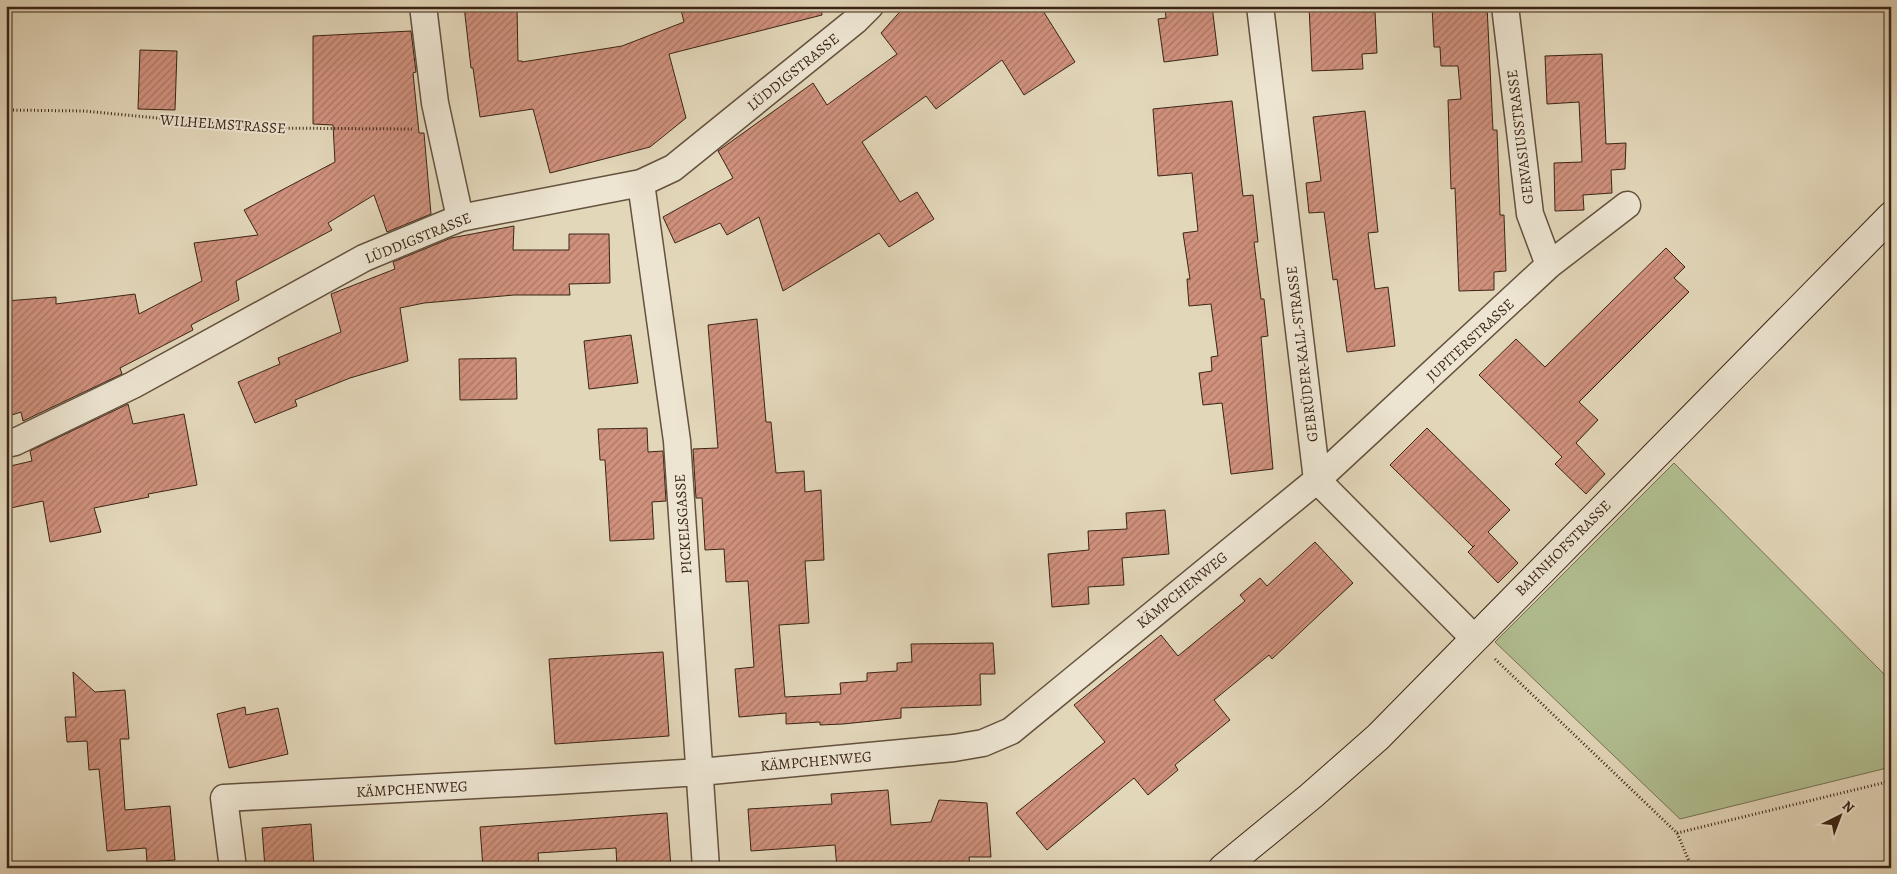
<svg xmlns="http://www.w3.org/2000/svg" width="1897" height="874" viewBox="0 0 1897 874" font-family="Alegreya,serif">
	<defs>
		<pattern id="building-hatch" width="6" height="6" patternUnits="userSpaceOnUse" patternTransform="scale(1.25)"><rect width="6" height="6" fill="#d0917d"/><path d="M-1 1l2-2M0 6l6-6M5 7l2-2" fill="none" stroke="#aa7665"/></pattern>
	</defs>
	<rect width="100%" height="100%" fill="#e3d7ba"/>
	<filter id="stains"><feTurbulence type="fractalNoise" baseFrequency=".004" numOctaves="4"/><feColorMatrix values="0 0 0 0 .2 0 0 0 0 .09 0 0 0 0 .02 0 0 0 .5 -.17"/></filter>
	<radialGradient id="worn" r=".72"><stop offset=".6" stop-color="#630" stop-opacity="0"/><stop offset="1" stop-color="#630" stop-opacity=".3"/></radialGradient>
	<path fill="#b1bf91" stroke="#767253" d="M 1674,463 L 1891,681 L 1891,767 L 1680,819 L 1495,642 Z"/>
	<path fill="url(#building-hatch)" stroke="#3a2415" d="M 464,6 L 517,6 L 518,61 L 522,61 L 522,62 L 622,46 L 684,22 L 680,6 L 821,6 L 822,15 L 669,54 L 686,118 L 650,147 L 550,173 L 533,109 L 480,117 L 473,68 L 471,68 Z
		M 905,6 L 1040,6 L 1075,62 L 1024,95 L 1002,60 L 936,109 L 926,96 L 862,142 L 900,202 L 917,192 L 934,219 L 889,247 L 879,233 L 783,291 L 759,217 L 727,235 L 720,223 L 675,243 L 663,217 L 733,178 L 718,151 L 813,83 L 827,105 L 897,54 L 881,33 Z
		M 1165,6 L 1212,6 L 1218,55 L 1164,62 L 1158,19 L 1166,18 Z
		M 1309,6 L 1361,6 L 1361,12 L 1375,12 L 1377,53 L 1362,54 L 1363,69 L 1312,71 Z
		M 1432,6 L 1487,6 L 1493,130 L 1497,130 L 1500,215 L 1504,215 L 1506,271 L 1494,272 L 1494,290 L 1459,291 L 1455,188 L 1451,189 L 1448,100 L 1461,99 L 1458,66 L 1441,66 L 1440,47 L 1434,47 Z
		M 411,31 L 416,72 L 413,73 L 419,133 L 424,133 L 431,214 L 387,232 L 374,195 L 328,223 L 332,230 L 236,281 L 239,300 L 191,325 L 193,330 L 120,368 L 122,374 L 23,421 L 21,412 L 6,417 L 6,301 L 56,297 L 56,304 L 135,294 L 139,314 L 202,281 L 194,243 L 258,235 L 244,210 L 335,162 L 333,125 L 313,124 L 313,36 Z
		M 140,50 L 177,51 L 175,110 L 138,109 Z
		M 1602,54 L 1606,144 L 1626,143 L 1625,169 L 1611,170 L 1612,193 L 1583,195 L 1584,210 L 1555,211 L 1554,163 L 1582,162 L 1579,102 L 1547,104 L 1545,56 Z
		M 1232,101 L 1243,196 L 1253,195 L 1258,242 L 1254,242 L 1261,299 L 1264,299 L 1268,336 L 1261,337 L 1273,469 L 1231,474 L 1222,403 L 1203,405 L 1199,373 L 1212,371 L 1211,357 L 1218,356 L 1211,304 L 1189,306 L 1187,279 L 1190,279 L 1183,233 L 1198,231 L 1192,173 L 1158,176 L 1153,109 Z
		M 1365,111 L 1378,232 L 1368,233 L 1375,289 L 1388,287 L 1395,346 L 1347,352 L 1337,279 L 1333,280 L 1324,212 L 1309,213 L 1306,183 L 1321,181 L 1313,117 Z
		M 514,226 L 513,250 L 569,250 L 569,234 L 609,234 L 610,283 L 569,284 L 570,295 L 514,295 L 424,303 L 400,308 L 408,361 L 350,378 L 295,400 L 297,406 L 255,423 L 238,382 L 280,364 L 278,358 L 341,332 L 331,294 L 395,269 L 393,262 L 451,238 Z
		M 1666,248 L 1685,267 L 1674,278 L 1689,292 L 1579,402 L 1598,420 L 1576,443 L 1605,474 L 1586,494 L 1555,464 L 1562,457 L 1479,375 L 1516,339 L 1545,367 Z
		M 757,319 L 766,422 L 771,422 L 776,473 L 804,471 L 805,492 L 821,490 L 824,560 L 805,561 L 809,623 L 779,625 L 785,697 L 841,694 L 840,683 L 867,681 L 867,673 L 897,671 L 897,663 L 912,662 L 911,644 L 993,643 L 995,674 L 980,674 L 981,705 L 901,708 L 901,718 L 843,724 L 820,725 L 820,722 L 786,724 L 786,713 L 739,717 L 735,669 L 754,667 L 748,581 L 726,582 L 724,549 L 705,550 L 702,498 L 696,498 L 693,449 L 718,448 L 708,325 Z
		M 631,335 L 638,383 L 589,389 L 584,341 Z
		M 516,358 L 517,399 L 460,400 L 459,359 Z
		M 128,404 L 133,424 L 184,414 L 197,485 L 148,494 L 149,497 L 94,508 L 101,532 L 50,542 L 43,501 L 6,509 L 6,467 L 32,461 L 30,451 Z
		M 647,428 L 648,452 L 663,451 L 666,501 L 652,502 L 654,539 L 610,541 L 605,460 L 600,460 L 598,429 Z
		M 1427,428 L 1510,510 L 1488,532 L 1518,563 L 1498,583 L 1468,552 L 1475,545 L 1473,547 L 1390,465 Z
		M 1165,510 L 1169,554 L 1122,558 L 1124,585 L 1088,587 L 1089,604 L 1052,607 L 1048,554 L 1089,550 L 1088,531 L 1127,529 L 1126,513 Z
		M 1315,542 L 1353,583 L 1272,659 L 1269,655 L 1214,700 L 1230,720 L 1175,765 L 1178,770 L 1148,795 L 1134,778 L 1047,850 L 1016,813 L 1105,742 L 1074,705 L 1161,635 L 1178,656 L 1245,601 L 1240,595 L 1260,578 L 1267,586 Z
		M 663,652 L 669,736 L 555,744 L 549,659 Z
		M 73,672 L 95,692 L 125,690 L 129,739 L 120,739 L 125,810 L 170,806 L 175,860 L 147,862 L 146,848 L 107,851 L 99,769 L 89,770 L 87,741 L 67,742 L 65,717 L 76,717 Z
		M 245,707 L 246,715 L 278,708 L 288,754 L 229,768 L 217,714 Z
		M 888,790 L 891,825 L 931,822 L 939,800 L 987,803 L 991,857 L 969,857 L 970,868 L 942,868 L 942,862 L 863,868 L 837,868 L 835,845 L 751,851 L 748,809 L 832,804 L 831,794 Z
		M 667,813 L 671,868 L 617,868 L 616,848 L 538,853 L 539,868 L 483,868 L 480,827 Z
		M 311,824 L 314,866 L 265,868 L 262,828 Z"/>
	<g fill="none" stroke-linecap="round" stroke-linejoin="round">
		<defs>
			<path id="minor" d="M 423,6 L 435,103 L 460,218
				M 1260,6 L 1317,480 L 1474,638
				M 1505,6 L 1530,214 L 1549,265
				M 641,183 L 677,441 L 706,868
				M 6,444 L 15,442 L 133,385 L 364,258 L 460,218 L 641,183 L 673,168 L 855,21 L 870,6
				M 233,868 L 224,798 L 555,781 L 700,772 L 954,748 L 983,743 L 1011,731 L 1317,480 L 1549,265 L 1627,205"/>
			<path id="secondary" d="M 1223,868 L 1311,796 L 1378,737 L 1891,216"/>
		</defs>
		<use href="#minor" stroke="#64513e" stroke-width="29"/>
		<use href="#secondary" stroke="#3a2415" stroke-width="30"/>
		<path stroke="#3a2415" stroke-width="3" stroke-dasharray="1 2.5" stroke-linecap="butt" d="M 6,110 L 84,111 L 262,128 L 412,129
			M 1495,659 L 1677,833 L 1692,868
			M 1677,833 L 1891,781"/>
		<use href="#minor" stroke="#ede5d2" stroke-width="26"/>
		<use href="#secondary" stroke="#ede5d2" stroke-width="28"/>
	</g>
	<g text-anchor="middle" stroke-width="4" stroke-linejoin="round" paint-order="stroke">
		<g font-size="15" fill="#3a2415" stroke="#ede5d2">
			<text transform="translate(793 72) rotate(-39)" y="5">LÜDDIGSTRASSE</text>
			<text transform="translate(223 124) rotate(4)" y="5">WILHELMSTRASSE</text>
			<text transform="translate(1520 137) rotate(-97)" y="5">GERVASIUSSTRASSE</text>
			<text transform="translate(418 238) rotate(-22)" y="5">LÜDDIGSTRASSE</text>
			<text transform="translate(1470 340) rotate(-43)" y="5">JUPITERSTRASSE</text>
			<text transform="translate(1302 354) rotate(-97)" y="5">GEBRÜDER-KALL-STRASSE</text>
			<text transform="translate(683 524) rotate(-94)" y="5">PICKELSGASSE</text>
			<text transform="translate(1563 548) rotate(-45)" y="5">BAHNHOFSTRASSE</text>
			<text transform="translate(1182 590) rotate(-39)" y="5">KÄMPCHENWEG</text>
			<text transform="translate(816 761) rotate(-5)" y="5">KÄMPCHENWEG</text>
			<text transform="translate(412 789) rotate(-3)" y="5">KÄMPCHENWEG</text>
		</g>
	</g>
	<rect width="1897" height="874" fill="none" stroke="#e3d7ba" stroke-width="25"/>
	<rect x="8" y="8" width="1882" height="859" fill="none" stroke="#3a2415" stroke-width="2.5"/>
	<rect x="12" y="12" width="1872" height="849" fill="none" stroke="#3a2415"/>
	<g transform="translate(1840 816) rotate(42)" stroke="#ede5d2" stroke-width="4" paint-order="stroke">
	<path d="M0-4L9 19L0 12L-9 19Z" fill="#3a2415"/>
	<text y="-8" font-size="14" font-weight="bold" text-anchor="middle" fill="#3a2415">N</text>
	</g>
	<rect width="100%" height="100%" filter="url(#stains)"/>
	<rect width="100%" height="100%" fill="url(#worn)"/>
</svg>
